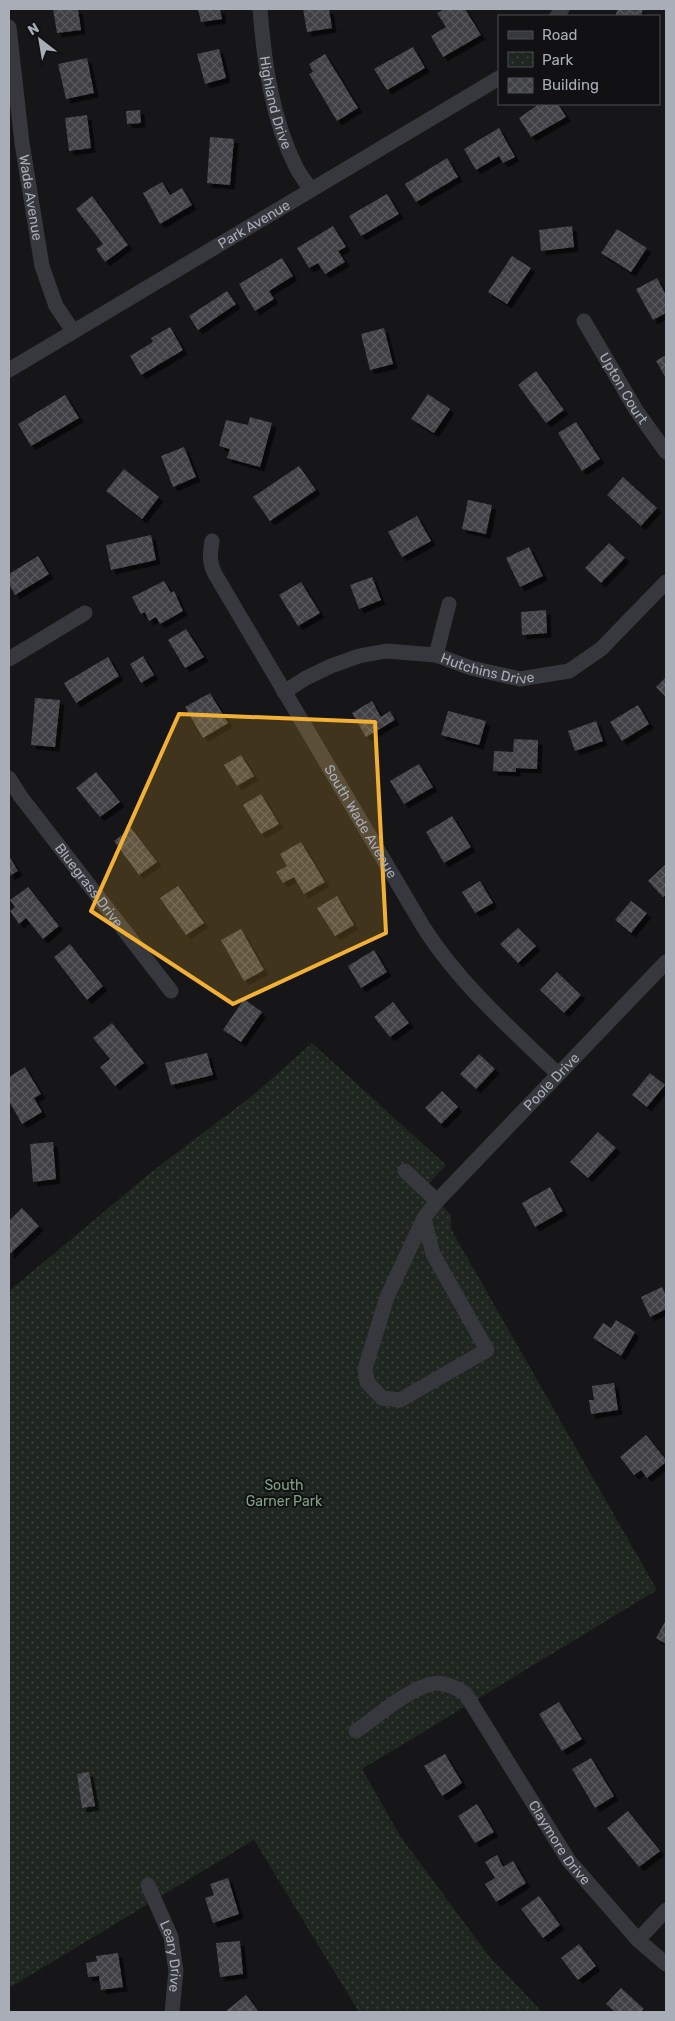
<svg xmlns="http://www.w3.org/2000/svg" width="675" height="2021" viewBox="0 0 675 2021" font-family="Rubik,sans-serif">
	<defs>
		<pattern id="park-dots" width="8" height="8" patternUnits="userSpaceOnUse" patternTransform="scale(1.25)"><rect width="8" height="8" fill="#1e261f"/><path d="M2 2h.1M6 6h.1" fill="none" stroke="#3c433d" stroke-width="1.8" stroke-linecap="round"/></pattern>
		<pattern id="building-cross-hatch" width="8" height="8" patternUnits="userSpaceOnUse" patternTransform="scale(1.25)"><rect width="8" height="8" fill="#404145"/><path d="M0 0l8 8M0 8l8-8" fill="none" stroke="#595a5e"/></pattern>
		<filter id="shadow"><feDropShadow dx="4.5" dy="4.5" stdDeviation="0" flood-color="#0009"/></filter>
	</defs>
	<rect width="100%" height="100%" fill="#161618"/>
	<path fill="url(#park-dots)" d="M 312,1043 L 446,1165 L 425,1188 L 451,1215 L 451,1229 L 657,1590 L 362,1769 L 400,1836 L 489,1956 L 542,2012 L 359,2012 L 254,1840 L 9,1988 L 9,1291 L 154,1170 L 252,1096 Z"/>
	<path fill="url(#building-cross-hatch)" filter="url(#shadow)" d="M 53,9 L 78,9 L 81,30 L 57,33 Z
		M 198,9 L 220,9 L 222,19 L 201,22 Z
		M 303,9 L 329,9 L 332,28 L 307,32 Z
		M 445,9 L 465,9 L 481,35 L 443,57 L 431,36 L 446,27 L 437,13 Z
		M 618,9 L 643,9 L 641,16 L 615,16 Z
		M 413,47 L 425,68 L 387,90 L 374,69 Z
		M 219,49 L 226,78 L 205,84 L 197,54 Z
		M 325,54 L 358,108 L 337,121 L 309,74 L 313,72 L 309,64 Z
		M 87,58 L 94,93 L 66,99 L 58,64 Z
		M 539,104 L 558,104 L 566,117 L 531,137 L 519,118 Z
		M 140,110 L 141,123 L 127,124 L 126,111 Z
		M 87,115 L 91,148 L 69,151 L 65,118 Z
		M 499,128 L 515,157 L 503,163 L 499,156 L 476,170 L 464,149 Z
		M 210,137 L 234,139 L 230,185 L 207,183 Z
		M 447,158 L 458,177 L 416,202 L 405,184 Z
		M 162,182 L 170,195 L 182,188 L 192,205 L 160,224 L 143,193 Z
		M 387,194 L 399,214 L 361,236 L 349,216 Z
		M 92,196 L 128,245 L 105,262 L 96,249 L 103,244 L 76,209 Z
		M 333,226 L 346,247 L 338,251 L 345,262 L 325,274 L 318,263 L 309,268 L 297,248 Z
		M 572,226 L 574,247 L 541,251 L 539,230 Z
		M 617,229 L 647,248 L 631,272 L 601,253 Z
		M 512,256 L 531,268 L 507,304 L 488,292 Z
		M 282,258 L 293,276 L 269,291 L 274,299 L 255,311 L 239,284 Z
		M 657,278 L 666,295 L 666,313 L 653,320 L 636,289 Z
		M 227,291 L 236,304 L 198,330 L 189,316 Z
		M 170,327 L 183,350 L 141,375 L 130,356 L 153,342 L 151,338 Z
		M 384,328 L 393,364 L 370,370 L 361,334 Z
		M 666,355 L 666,378 L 656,361 Z
		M 536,371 L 564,410 L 546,423 L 518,385 Z
		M 428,394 L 450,409 L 434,433 L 411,419 Z
		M 65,395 L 79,418 L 31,446 L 18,424 Z
		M 250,417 L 272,423 L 260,467 L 227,458 L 230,449 L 219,446 L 226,420 L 248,425 Z
		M 576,422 L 600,459 L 582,471 L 558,433 Z
		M 184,447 L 196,477 L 173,487 L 161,456 Z
		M 299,466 L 316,490 L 270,521 L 253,497 Z
		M 124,469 L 159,497 L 142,519 L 106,491 Z
		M 623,477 L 657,508 L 641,526 L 607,495 Z
		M 468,500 L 492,505 L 486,534 L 462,529 Z
		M 417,516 L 431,541 L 402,557 L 388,532 Z
		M 151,535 L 156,560 L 111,570 L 106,545 Z
		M 609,543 L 625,558 L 601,583 L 585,568 Z
		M 529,547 L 543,576 L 520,587 L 506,558 Z
		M 38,556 L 49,574 L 15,595 L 9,584 L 9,574 Z
		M 372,577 L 381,600 L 359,609 L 350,585 Z
		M 164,581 L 171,593 L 174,591 L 183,611 L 160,624 L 156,617 L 149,621 L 145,612 L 141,614 L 132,597 Z
		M 301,582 L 320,613 L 298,626 L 279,595 Z
		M 546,610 L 547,633 L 522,635 L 521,612 Z
		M 186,629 L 204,657 L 185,668 L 168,640 Z
		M 143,656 L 154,675 L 141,683 L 130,664 Z
		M 108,657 L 119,676 L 76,703 L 64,683 Z
		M 666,677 L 666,697 L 656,687 Z
		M 210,693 L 228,723 L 203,738 L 185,707 Z
		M 35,698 L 60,700 L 55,747 L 31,745 Z
		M 372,701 L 381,717 L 390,711 L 395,720 L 366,737 L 352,713 Z
		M 638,705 L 649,724 L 622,741 L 610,722 Z
		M 448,711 L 486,721 L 479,745 L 441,735 Z
		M 596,721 L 603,741 L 575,751 L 568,731 Z
		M 514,739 L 538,740 L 537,769 L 516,768 L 516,772 L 493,771 L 494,751 L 513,752 Z
		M 241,755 L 254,776 L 237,786 L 224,765 Z
		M 419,764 L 433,787 L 404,804 L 390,781 Z
		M 96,772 L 120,802 L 100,817 L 76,788 Z
		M 261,794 L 279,824 L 261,834 L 243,805 Z
		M 452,816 L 471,847 L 444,863 L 426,832 Z
		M 131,828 L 157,862 L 139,875 L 114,841 Z
		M 301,842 L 325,882 L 304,894 L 294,877 L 283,883 L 276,872 L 287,866 L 280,854 Z
		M 9,856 L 18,871 L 9,876 Z
		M 666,864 L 666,894 L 663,897 L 648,881 Z
		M 480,881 L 493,903 L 475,913 L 462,892 Z
		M 178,886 L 204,923 L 186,935 L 160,898 Z
		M 28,887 L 59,926 L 43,939 L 26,918 L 19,924 L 10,911 L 15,907 L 10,900 Z
		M 337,896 L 354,925 L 335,936 L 317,908 Z
		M 631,901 L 647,913 L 631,933 L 615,920 Z
		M 518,928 L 536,946 L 518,963 L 500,944 Z
		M 241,929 L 264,970 L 244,981 L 221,940 Z
		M 70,944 L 103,986 L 87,1000 L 54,957 Z
		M 374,950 L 387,972 L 361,988 L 348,966 Z
		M 557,972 L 581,995 L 564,1013 L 540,990 Z
		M 244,999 L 262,1012 L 241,1042 L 223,1030 Z
		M 393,1002 L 409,1023 L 390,1037 L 374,1017 Z
		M 112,1023 L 144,1063 L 115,1086 L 100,1067 L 110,1059 L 93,1038 Z
		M 207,1053 L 213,1075 L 171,1085 L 165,1063 Z
		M 479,1054 L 495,1069 L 476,1089 L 460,1074 Z
		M 25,1067 L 41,1094 L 34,1098 L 42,1112 L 22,1124 L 9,1101 L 9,1077 Z
		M 650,1073 L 665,1085 L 647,1107 L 632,1095 Z
		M 442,1091 L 458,1107 L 441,1124 L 425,1108 Z
		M 598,1132 L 616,1148 L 588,1178 L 570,1162 Z
		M 53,1142 L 56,1179 L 33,1182 L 30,1144 Z
		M 550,1187 L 563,1211 L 535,1227 L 522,1203 Z
		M 22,1208 L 39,1226 L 9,1255 L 9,1221 Z
		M 662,1287 L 666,1295 L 666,1309 L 650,1317 L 641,1297 Z
		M 616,1320 L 635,1332 L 621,1356 L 593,1338 L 603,1323 L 611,1328 Z
		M 614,1383 L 618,1410 L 591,1414 L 589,1400 L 594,1400 L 592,1386 Z
		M 646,1435 L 666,1460 L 666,1462 L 647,1478 L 641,1470 L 634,1475 L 620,1457 Z
		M 666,1620 L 666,1644 L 656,1638 Z
		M 559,1702 L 582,1739 L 562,1751 L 539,1714 Z
		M 445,1754 L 462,1783 L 442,1796 L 424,1766 Z
		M 591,1758 L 614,1796 L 595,1808 L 572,1769 Z
		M 89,1772 L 95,1806 L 82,1808 L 77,1774 Z
		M 477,1804 L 494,1832 L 475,1843 L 458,1816 Z
		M 628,1811 L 660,1851 L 639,1867 L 607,1828 Z
		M 497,1855 L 503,1867 L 513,1861 L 526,1883 L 496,1902 L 485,1884 L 495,1878 L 485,1862 Z
		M 228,1878 L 239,1914 L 213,1923 L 205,1898 L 214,1895 L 210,1884 Z
		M 539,1896 L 560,1925 L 543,1938 L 521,1909 Z
		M 240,1941 L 243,1974 L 220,1977 L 216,1943 Z
		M 579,1944 L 596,1966 L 578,1980 L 561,1958 Z
		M 118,1953 L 123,1987 L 101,1990 L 99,1976 L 88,1977 L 86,1963 L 97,1961 L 96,1956 Z
		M 621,1988 L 644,2009 L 641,2012 L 615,2012 L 606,2004 Z
		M 246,1995 L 259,2012 L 227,2012 L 226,2011 Z"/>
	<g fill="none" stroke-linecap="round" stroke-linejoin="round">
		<g stroke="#37383d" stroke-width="15">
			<path id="s1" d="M 260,9 C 264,62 272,119 296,167 C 300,175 306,182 311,190"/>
			<path d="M 557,16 L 562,9"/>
			<path id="s2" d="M 9,27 L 22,143 L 42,266 L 56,306 L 73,331"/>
			<path id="s3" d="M 584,321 L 636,410 L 666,452"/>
			<path id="s4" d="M 9,370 L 499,78"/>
			<path id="s5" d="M 212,541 C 210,553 209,563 215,574 L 424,928 C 460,984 510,1028 558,1074"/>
			<path d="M 436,655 L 449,604"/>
			<path d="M 9,659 L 85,613"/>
			<path id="s6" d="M 284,692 L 306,678 L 331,666 L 359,656 L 386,651 L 436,655 L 471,668 L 520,679 L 569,671 L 601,649 L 666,582"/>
			<path id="s7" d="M 9,778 L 21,797 L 171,991"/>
			<path d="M 405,1171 L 437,1201"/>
			<path id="s8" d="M 424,1218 L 433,1254 L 487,1350 L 400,1400 L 382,1398 L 367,1382 L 365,1369 L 387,1297 L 424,1218 L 437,1201 L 666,962"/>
			<path id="s9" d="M 356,1731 C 378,1716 406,1690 432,1684 C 443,1681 455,1687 465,1693 L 569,1861 L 638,1940 L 666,1964"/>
			<path id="s10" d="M 148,1885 L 171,1937 L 176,1971 L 172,2012"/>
			<path d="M 638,1940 L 666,1910"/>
		</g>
	</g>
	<path fill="#f2b134" fill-opacity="0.2" stroke="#f2b134" stroke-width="4" stroke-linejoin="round" d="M 179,714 L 375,722 L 386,933 L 233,1004 L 91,911 Z"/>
	<g text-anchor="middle" stroke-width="4" stroke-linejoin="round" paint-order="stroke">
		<g font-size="14" fill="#a8adb8" stroke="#111113">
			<text dy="5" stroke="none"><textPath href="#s1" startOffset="95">Highland Drive</textPath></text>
			<text dy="5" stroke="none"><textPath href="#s2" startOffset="172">Wade Avenue</textPath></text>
			<text dy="5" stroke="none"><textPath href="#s4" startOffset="285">Park Avenue</textPath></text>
			<text dy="5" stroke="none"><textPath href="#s3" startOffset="78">Upton Court</textPath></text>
			<text dy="5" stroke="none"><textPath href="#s6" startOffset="215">Hutchins Drive</textPath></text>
			<text dy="5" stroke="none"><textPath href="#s5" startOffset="321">South Wade Avenue</textPath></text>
			<text dy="5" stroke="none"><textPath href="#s7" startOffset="134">Bluegrass Drive</textPath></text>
			<text dy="5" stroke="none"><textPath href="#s8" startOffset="650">Poole Drive</textPath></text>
			<text dy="5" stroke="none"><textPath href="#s9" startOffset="302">Claymore Drive</textPath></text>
			<text dy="5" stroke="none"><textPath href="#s10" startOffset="76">Leary Drive</textPath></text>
		</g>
		<g font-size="14" fill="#7fa381" stroke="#111113">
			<text x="284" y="1490">South<tspan x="284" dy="16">Garner Park</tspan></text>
		</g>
	</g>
	<rect width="675" height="2021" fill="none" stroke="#a8adb8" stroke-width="20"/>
	<rect x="498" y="15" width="162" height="90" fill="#111113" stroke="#4d4f55"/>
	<rect x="508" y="31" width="25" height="8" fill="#37383d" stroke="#4d4f55"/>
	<text x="542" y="40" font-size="15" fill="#a8adb8">Road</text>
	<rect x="508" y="52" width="25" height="15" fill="url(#park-dots)" stroke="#4d4f55"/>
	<text x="542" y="65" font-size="15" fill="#a8adb8">Park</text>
	<rect x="508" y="78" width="25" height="15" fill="url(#building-cross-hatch)" stroke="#4d4f55"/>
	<text x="542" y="90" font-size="15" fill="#a8adb8">Building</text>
	<g transform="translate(40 40) rotate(329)" stroke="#111113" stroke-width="4" paint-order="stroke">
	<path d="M0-4L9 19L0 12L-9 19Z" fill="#a8adb8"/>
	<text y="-8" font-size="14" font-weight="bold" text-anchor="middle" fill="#a8adb8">N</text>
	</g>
</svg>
